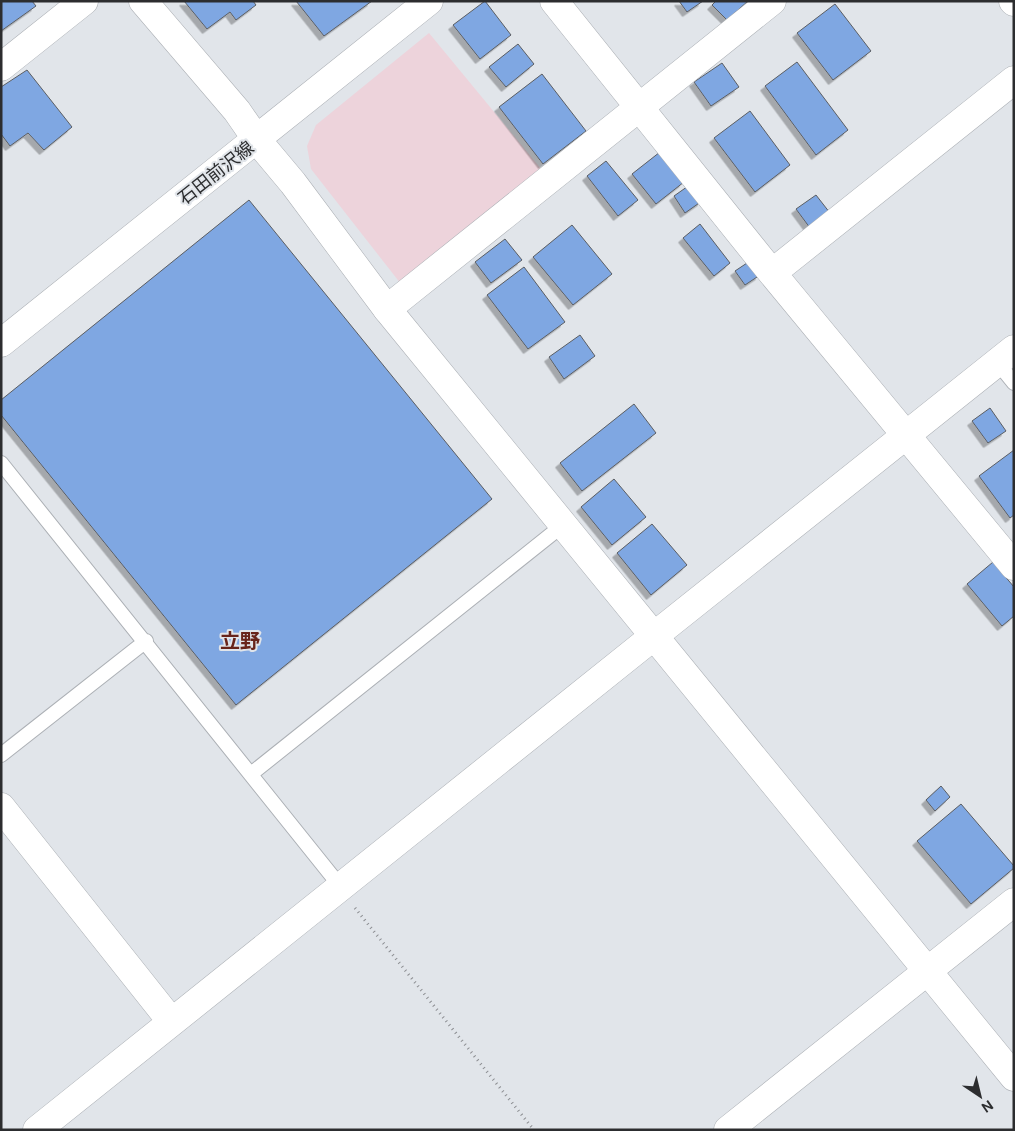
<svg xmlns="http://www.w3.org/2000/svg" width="1015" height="1131" viewBox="0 0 1015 1131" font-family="'DM Sans','Noto Sans JP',sans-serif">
	<defs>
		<filter id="shadow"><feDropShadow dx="-4.5" dy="4.5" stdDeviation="0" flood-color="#0004"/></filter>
	</defs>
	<rect width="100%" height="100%" fill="#e1e5ea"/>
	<path fill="#edd3db" d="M 429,33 L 542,170 L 401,284 L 311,169 L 307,146 L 316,125 Z"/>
	<path fill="#7fa7e2" stroke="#5b5e63" filter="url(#shadow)" d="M 1,1 L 32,1 L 36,6 L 1,31 Z
		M 184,1 L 253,1 L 256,5 L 236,20 L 230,12 L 207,29 Z
		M 296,1 L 372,1 L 324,36 Z
		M 485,1 L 511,35 L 480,59 L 453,25 Z
		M 679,1 L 703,1 L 687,12 Z
		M 716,1 L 748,1 L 727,20 L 712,5 Z
		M 835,4 L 871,51 L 833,80 L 797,33 Z
		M 518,44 L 534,64 L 506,87 L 489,67 Z
		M 797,62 L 848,130 L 816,155 L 765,86 Z
		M 722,63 L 739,87 L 711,106 L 694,82 Z
		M 27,70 L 72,127 L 44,150 L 28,133 L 10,146 L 1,134 L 1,87 Z
		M 542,74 L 586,131 L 543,164 L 499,107 Z
		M 750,111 L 790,165 L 755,192 L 714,138 Z
		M 660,152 L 684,182 L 656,204 L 632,174 Z
		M 606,161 L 638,200 L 618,216 L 587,176 Z
		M 691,184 L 702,201 L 685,213 L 674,196 Z
		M 816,195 L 830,213 L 810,228 L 796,209 Z
		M 249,200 L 492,499 L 236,705 L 1,415 L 1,400 Z
		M 700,224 L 730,263 L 714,276 L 683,238 Z
		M 572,225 L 612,274 L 573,305 L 533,257 Z
		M 505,239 L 522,260 L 491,283 L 475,262 Z
		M 750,261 L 760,275 L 745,285 L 735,271 Z
		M 524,267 L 565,322 L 528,349 L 487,295 Z
		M 580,335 L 595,356 L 564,379 L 549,357 Z
		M 634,404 L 656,433 L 582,491 L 560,463 Z
		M 990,408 L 1006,431 L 988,443 L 972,421 Z
		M 1014,450 L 1014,515 L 1010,518 L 979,476 Z
		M 614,479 L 646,517 L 612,545 L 581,507 Z
		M 652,524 L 687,565 L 651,595 L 617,553 Z
		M 993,562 L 1014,587 L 1014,616 L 1002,626 L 967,584 Z
		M 941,786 L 950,797 L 935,811 L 926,800 Z
		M 961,804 L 1014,866 L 1014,868 L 971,904 L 917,841 Z"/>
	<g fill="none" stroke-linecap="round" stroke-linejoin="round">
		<defs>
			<path id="lane" d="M 997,362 L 1014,383
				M 1,463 L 340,886
				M 1,755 L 146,641
				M 251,774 L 563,525"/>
			<path id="street" d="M 554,1 L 772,273 L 1014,566
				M 1013,1 L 1014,2
				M 1,67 L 84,1
				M 772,273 L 1014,80
				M 387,309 L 772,1
				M 654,636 L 1014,349
				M 728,1130 L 1014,902"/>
			<path id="secondary" d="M 143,1 L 237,111 L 257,140 L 293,183 L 387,309 L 1014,1077
				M 1,343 L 429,1
				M 1,807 L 171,1021
				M 37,1130 L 654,636"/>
		</defs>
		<use href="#lane" stroke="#acb0b5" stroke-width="16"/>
		<use href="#street" stroke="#acb0b5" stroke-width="29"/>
		<use href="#secondary" stroke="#acb0b5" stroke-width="29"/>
		<path stroke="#8c8e92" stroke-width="3" stroke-dasharray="1 4" stroke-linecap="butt" d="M 355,908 L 534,1130"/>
		<use href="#lane" stroke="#fff" stroke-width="14"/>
		<use href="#street" stroke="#fff" stroke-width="28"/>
		<use href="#secondary" stroke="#fff" stroke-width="28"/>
	</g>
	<g text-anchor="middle" stroke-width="4" stroke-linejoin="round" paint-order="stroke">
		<g font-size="18" fill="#2c2d2f" stroke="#e1e5ea">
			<text transform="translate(216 173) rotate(-38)" y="6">石田前沢線</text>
		</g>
		<g font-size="20" font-weight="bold" fill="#68241a" stroke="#e1e5ea">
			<text x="240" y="648">立野</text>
		</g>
	</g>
	<rect width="1015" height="1131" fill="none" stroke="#2c2d2f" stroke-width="5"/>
	<g transform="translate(980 1096) rotate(145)" stroke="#e1e5ea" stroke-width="4" paint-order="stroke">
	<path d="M0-4L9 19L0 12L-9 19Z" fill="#2c2d2f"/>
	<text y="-8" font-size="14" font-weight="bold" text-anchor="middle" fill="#2c2d2f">N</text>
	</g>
</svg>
